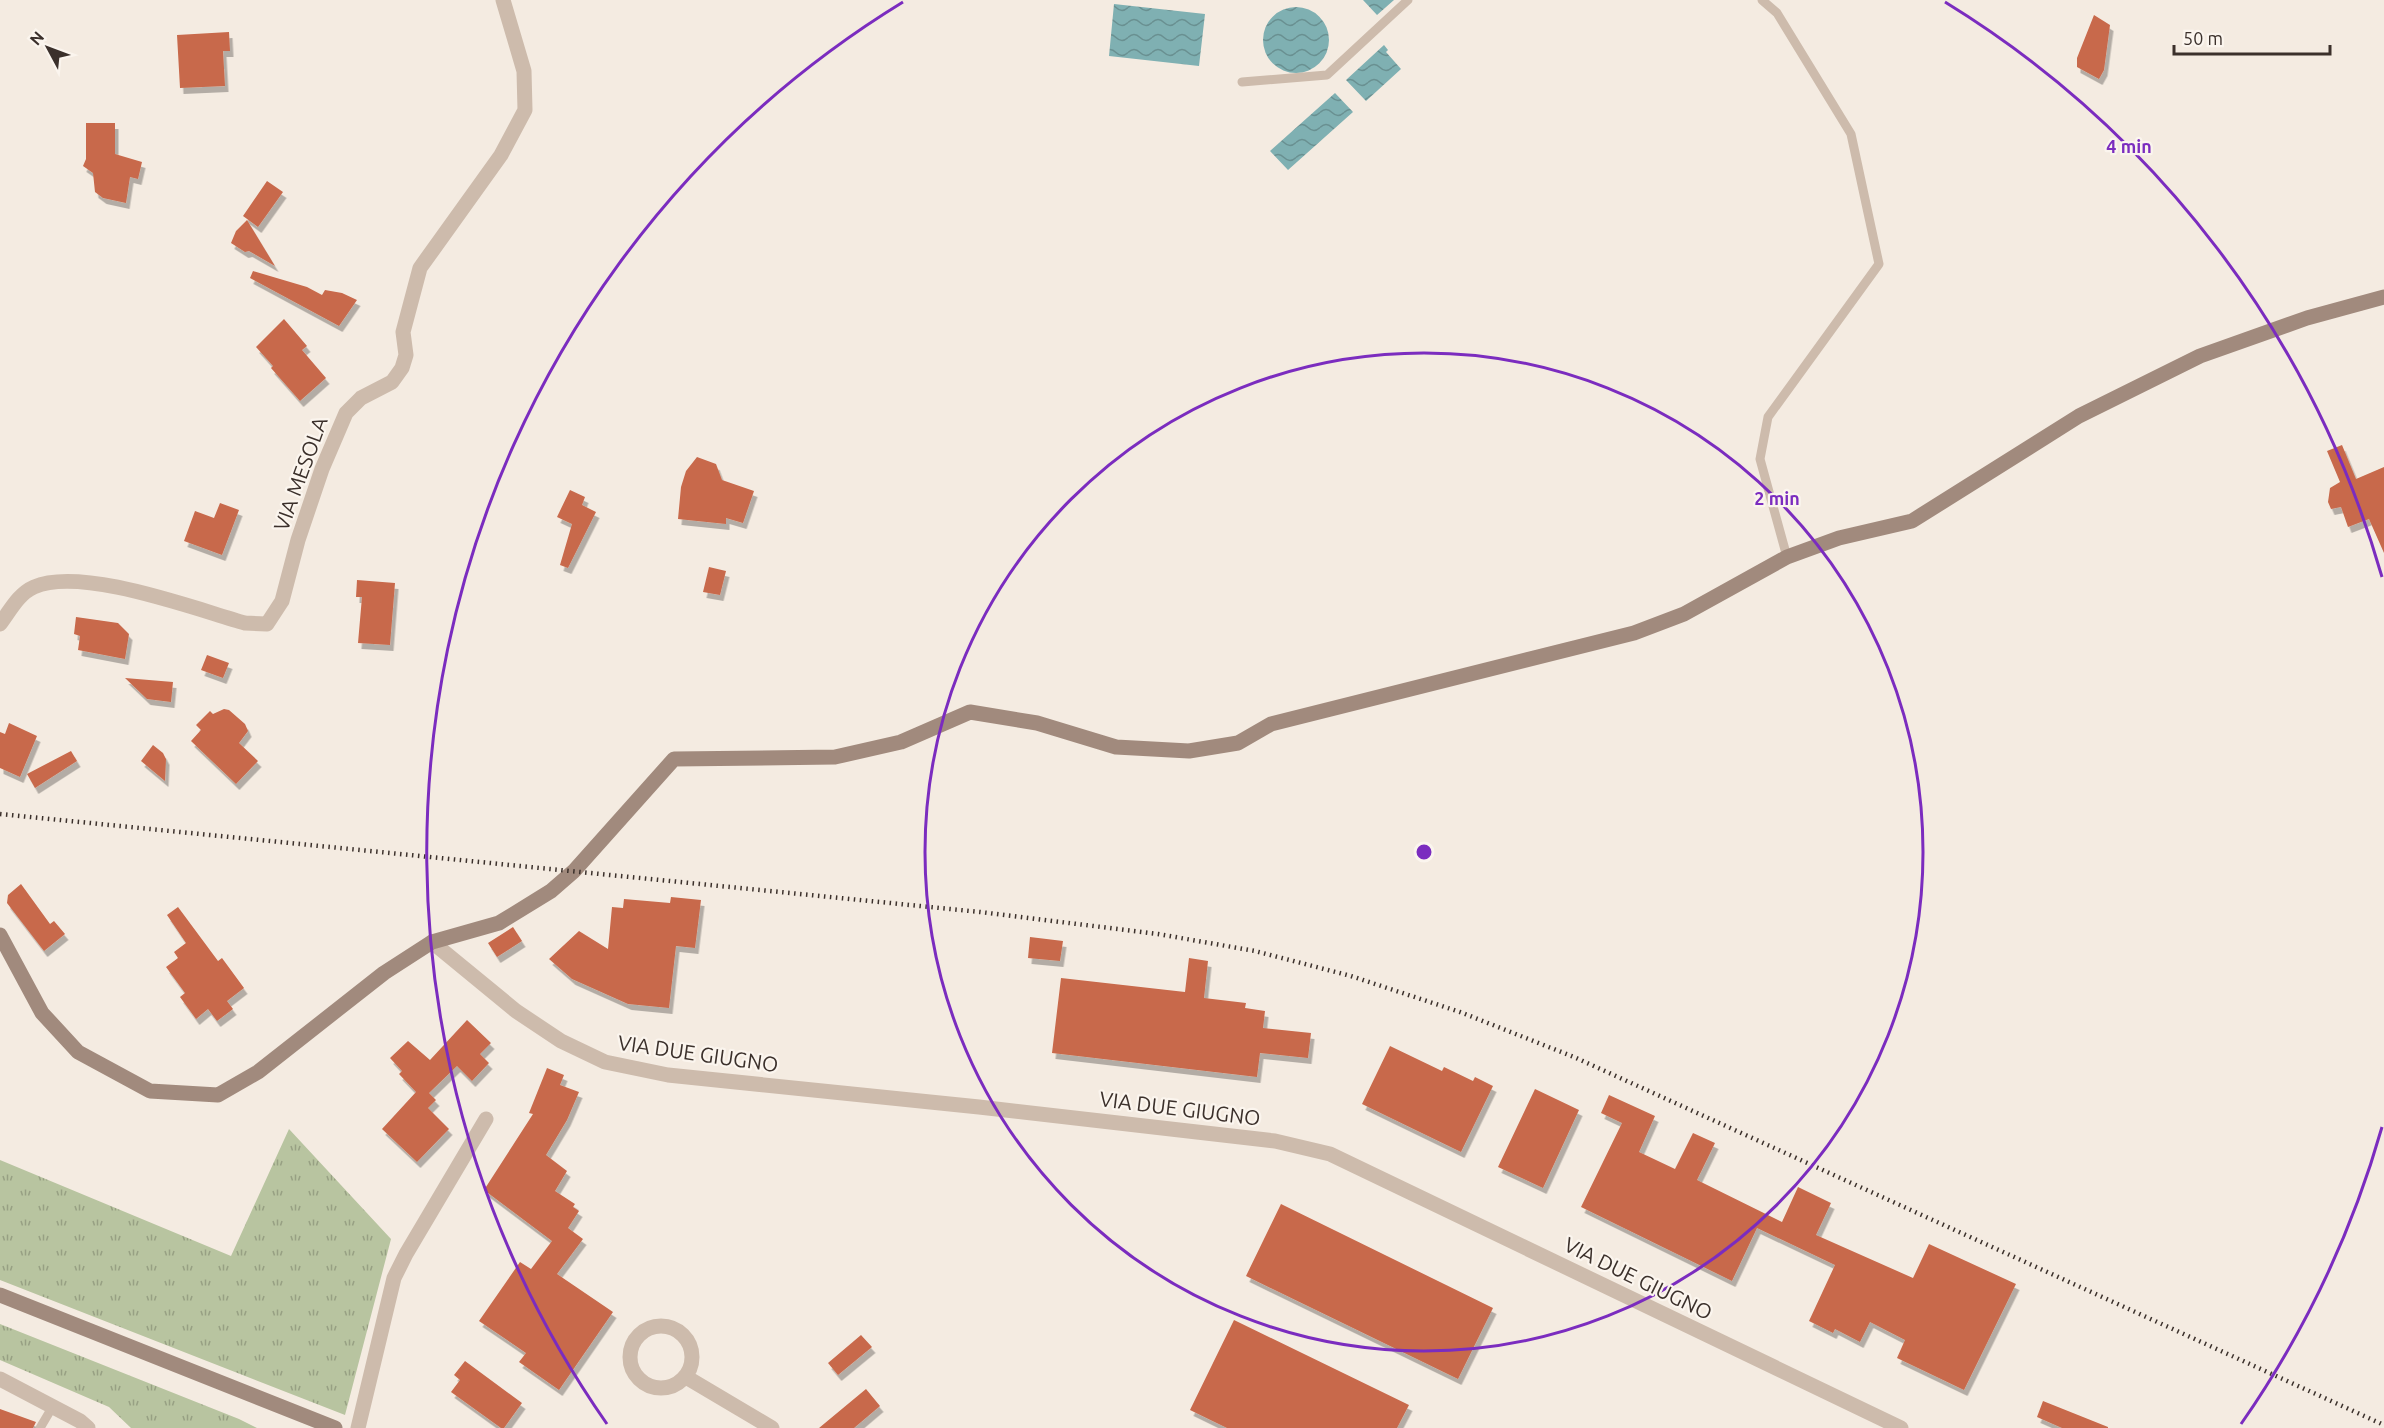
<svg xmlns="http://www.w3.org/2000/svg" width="2384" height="1428" viewBox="0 0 2384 1428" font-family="Ubuntu,sans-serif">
	<defs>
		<pattern id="grass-tufts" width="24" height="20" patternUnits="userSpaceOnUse" patternTransform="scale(1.5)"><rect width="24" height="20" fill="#b8c4a0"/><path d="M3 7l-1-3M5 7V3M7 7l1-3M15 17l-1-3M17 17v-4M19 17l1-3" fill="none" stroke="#97a083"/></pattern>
		<pattern id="water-waves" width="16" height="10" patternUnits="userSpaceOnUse" patternTransform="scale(1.5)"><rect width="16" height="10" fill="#7fb0b2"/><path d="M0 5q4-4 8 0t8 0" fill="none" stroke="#699091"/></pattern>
		<filter id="shadow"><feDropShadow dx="3.5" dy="6" stdDeviation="0" flood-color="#0004"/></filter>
	</defs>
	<rect width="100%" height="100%" fill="#f4ebe1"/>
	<path fill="url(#grass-tufts)" d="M 289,1129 L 391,1239 L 345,1415 L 0,1280 L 0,1160 L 231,1256 Z
		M 0,1324 L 239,1419 L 257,1428 L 131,1428 L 109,1407 L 0,1360 Z"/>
	<path fill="url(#water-waves)" d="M 1363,0 L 1394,0 L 1377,15 Z
		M 1114,4 L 1205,14 L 1199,66 L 1109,56 Z
		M1263 40a33 33 0 1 1 66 0a33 33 0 1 1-66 0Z
		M 1384,45 L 1388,50 L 1386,52 L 1401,69 L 1366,101 L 1346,80 Z
		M 1335,93 L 1353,112 L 1288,170 L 1270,151 Z"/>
	<path fill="#c8694b" filter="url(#shadow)" d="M 2094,15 L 2110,25 L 2104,70 L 2099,79 L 2077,67 L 2077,58 Z
		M 229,32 L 230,51 L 223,51 L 225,86 L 180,88 L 177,35 Z
		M 86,123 L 115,123 L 115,154 L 142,162 L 138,179 L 130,177 L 126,203 L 103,198 L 95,192 L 93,173 L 83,166 L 86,159 Z
		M 267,181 L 283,192 L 258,227 L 243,216 Z
		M 247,220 L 275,266 L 249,251 L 245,252 L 231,243 L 236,231 Z
		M 253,271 L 307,287 L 322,295 L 325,290 L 342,293 L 357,300 L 339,326 L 250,278 Z
		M 284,319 L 307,346 L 302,350 L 326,378 L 300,401 L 271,368 L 273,366 L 256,347 Z
		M 2342,445 L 2356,479 L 2384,467 L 2384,553 L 2369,519 L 2348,527 L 2341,507 L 2331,509 L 2328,502 L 2330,488 L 2340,482 L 2327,451 Z
		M 697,457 L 716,464 L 722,480 L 754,491 L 743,523 L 726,518 L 726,524 L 678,519 L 681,487 L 686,471 Z
		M 570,490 L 585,497 L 582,505 L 596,512 L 568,568 L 560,565 L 572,524 L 557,517 Z
		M 220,503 L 239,510 L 222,555 L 184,541 L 195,511 L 214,518 Z
		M 709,567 L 726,571 L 720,595 L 703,592 Z
		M 357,580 L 395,583 L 390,645 L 358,643 L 362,597 L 356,597 Z
		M 76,617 L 118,623 L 129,634 L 125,659 L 78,650 L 80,636 L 74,634 Z
		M 207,655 L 229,663 L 223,678 L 201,670 Z
		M 125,678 L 173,682 L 171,702 L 147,699 Z
		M 224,709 L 229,710 L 245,724 L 248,731 L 239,743 L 258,761 L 236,784 L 191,741 L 201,730 L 196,725 L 210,711 L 213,714 Z
		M 9,723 L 37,736 L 20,777 L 0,768 L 0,732 L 5,734 Z
		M 153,745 L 163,753 L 166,759 L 165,781 L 141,761 Z
		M 71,751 L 77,761 L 35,788 L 27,774 Z
		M 21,884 L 50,924 L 54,921 L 65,934 L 44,951 L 7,903 L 8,895 Z
		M 671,897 L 701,900 L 695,948 L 676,946 L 669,1008 L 628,1004 L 572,979 L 549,959 L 579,931 L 608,949 L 612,907 L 623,908 L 624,899 L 670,903 Z
		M 178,907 L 218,961 L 222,958 L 244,988 L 227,1001 L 233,1009 L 217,1021 L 208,1009 L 196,1019 L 180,997 L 185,993 L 166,967 L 178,958 L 174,952 L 186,943 L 167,915 Z
		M 513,927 L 522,941 L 497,957 L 488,943 Z
		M 1030,937 L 1063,941 L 1060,961 L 1028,958 Z
		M 1189,958 L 1208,961 L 1204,998 L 1246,1003 L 1245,1008 L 1265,1011 L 1263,1028 L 1311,1033 L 1308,1058 L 1260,1053 L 1257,1077 L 1052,1053 L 1061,978 L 1185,992 Z
		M 467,1020 L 491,1043 L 480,1054 L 489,1063 L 472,1081 L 457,1066 L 429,1093 L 436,1100 L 428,1108 L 449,1129 L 417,1162 L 382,1129 L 416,1092 L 399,1074 L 402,1071 L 390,1058 L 408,1041 L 430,1060 Z
		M 1390,1046 L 1442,1071 L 1444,1067 L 1473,1081 L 1475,1077 L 1493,1086 L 1461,1152 L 1362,1104 Z
		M 547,1068 L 564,1075 L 560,1085 L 579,1092 L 567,1120 L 546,1155 L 567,1171 L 555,1191 L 575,1204 L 573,1207 L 579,1211 L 568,1228 L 583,1239 L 557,1274 L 613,1312 L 559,1390 L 519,1362 L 526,1353 L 479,1321 L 520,1262 L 531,1269 L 552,1241 L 484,1190 L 533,1114 L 529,1113 Z
		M 1535,1089 L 1579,1110 L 1543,1188 L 1498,1167 Z
		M 1609,1095 L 1655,1116 L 1639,1152 L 1675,1169 L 1693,1133 L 1715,1143 L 1697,1180 L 1782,1222 L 1798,1187 L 1831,1203 L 1816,1235 L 1913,1278 L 1929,1244 L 2016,1284 L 1964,1390 L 1897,1358 L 1905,1340 L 1870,1322 L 1860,1342 L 1835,1329 L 1833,1333 L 1809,1321 L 1835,1265 L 1757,1228 L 1732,1281 L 1581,1207 L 1622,1123 L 1601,1113 Z
		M 1281,1204 L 1493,1308 L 1458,1379 L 1246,1276 Z
		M 1234,1320 L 1409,1405 L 1397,1428 L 1227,1428 L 1190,1410 Z
		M 861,1335 L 872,1347 L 838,1375 L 828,1363 Z
		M 465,1361 L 522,1403 L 504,1428 L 501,1428 L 451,1392 L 460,1380 L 454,1375 Z
		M 866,1389 L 880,1406 L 854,1428 L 819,1428 Z
		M 2043,1401 L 2108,1427 L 2108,1428 L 2062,1428 L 2037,1417 Z
		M 0,1409 L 36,1422 L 33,1428 L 0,1428 Z"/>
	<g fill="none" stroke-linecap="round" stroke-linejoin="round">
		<path stroke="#cdbbac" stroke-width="9" d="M 1762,0 L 1777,13 L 1851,134 L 1879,264 L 1768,417 L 1760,459 L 1787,557
			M 1242,82 L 1327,75 L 1408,0
			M 40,1428 L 53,1406"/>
		<path stroke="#cdbbac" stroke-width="15" d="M 0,624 C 10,611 18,594 34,587 C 81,566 195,609 245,623 L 267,624 L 282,601 L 298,540 L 322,469 L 346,413 L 361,398 L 392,382 L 402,368 L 406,355 L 403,332 L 420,268 L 501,155 L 525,110 L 524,71 L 503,0
			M 432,942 L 516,1011 L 561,1041 L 605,1062 L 668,1075 L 979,1107 L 1275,1141 L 1330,1154 L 1901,1428
			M630 1357a31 31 0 1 1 62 0a31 31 0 1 1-62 0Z
			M 686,1377 L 772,1428
			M 0,1379 L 80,1421 L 88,1428
			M 358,1428 L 394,1278 L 406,1254 L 486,1119"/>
		<path stroke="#a18a7d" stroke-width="15" d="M 0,935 L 42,1013 L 78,1052 L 150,1091 L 218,1095 L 258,1072 L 384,973 L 432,942 L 499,923 L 551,891 L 574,871 L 674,759 L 835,757 L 901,742 L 970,712 L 1037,723 L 1116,747 L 1189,751 L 1238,743 L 1271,724 L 1634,633 L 1684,614 L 1787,557 L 1839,538 L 1912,521 L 2079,416 L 2200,356 L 2307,318 L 2384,297
			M 0,1295 L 335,1428"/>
		<path stroke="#3b302b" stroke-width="4.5" stroke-dasharray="1.5 4.5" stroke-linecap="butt" d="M 0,814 L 980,912 L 1158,934 L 1255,951 L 1351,976 L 1460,1012 L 1574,1057 L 2384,1425"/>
	</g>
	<g fill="none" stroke="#7b2cbf" stroke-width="3">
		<circle cx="1424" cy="852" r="499"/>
		<path d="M2382 1127A997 997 0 0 1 2241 1424M607 1424A997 997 0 0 1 903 2M1945 2A997 997 0 0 1 2382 577"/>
	</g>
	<g text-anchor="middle" stroke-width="4.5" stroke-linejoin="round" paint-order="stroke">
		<g font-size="21" fill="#3b302b" stroke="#fbf5ee">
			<text transform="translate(301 474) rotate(-70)" y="7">VIA MESOLA</text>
			<text transform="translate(698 1054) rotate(8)" y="7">VIA DUE GIUGNO</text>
			<text transform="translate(1180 1109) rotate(7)" y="7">VIA DUE GIUGNO</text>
			<text transform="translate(1638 1279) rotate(26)" y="7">VIA DUE GIUGNO</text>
		</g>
	</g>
	<circle cx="1424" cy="852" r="9" fill="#7b2cbf" stroke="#fbf5ee" stroke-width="3"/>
	<g font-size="18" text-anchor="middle" font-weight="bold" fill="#7b2cbf" stroke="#fbf5ee" stroke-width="4.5" stroke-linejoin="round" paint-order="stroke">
		<text x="2129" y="153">4 min</text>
		<text x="1777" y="505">2 min</text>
	</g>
	<g transform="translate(48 48) rotate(311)" stroke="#fbf5ee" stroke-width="4.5" paint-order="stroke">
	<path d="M0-4.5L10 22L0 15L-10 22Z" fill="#3b302b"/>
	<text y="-9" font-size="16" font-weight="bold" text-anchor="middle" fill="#3b302b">N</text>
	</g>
	<path d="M2174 45v9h156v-9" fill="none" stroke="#3b302b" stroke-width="3"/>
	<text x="2183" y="45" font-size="18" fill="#3b302b" stroke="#fbf5ee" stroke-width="4.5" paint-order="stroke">50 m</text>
</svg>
